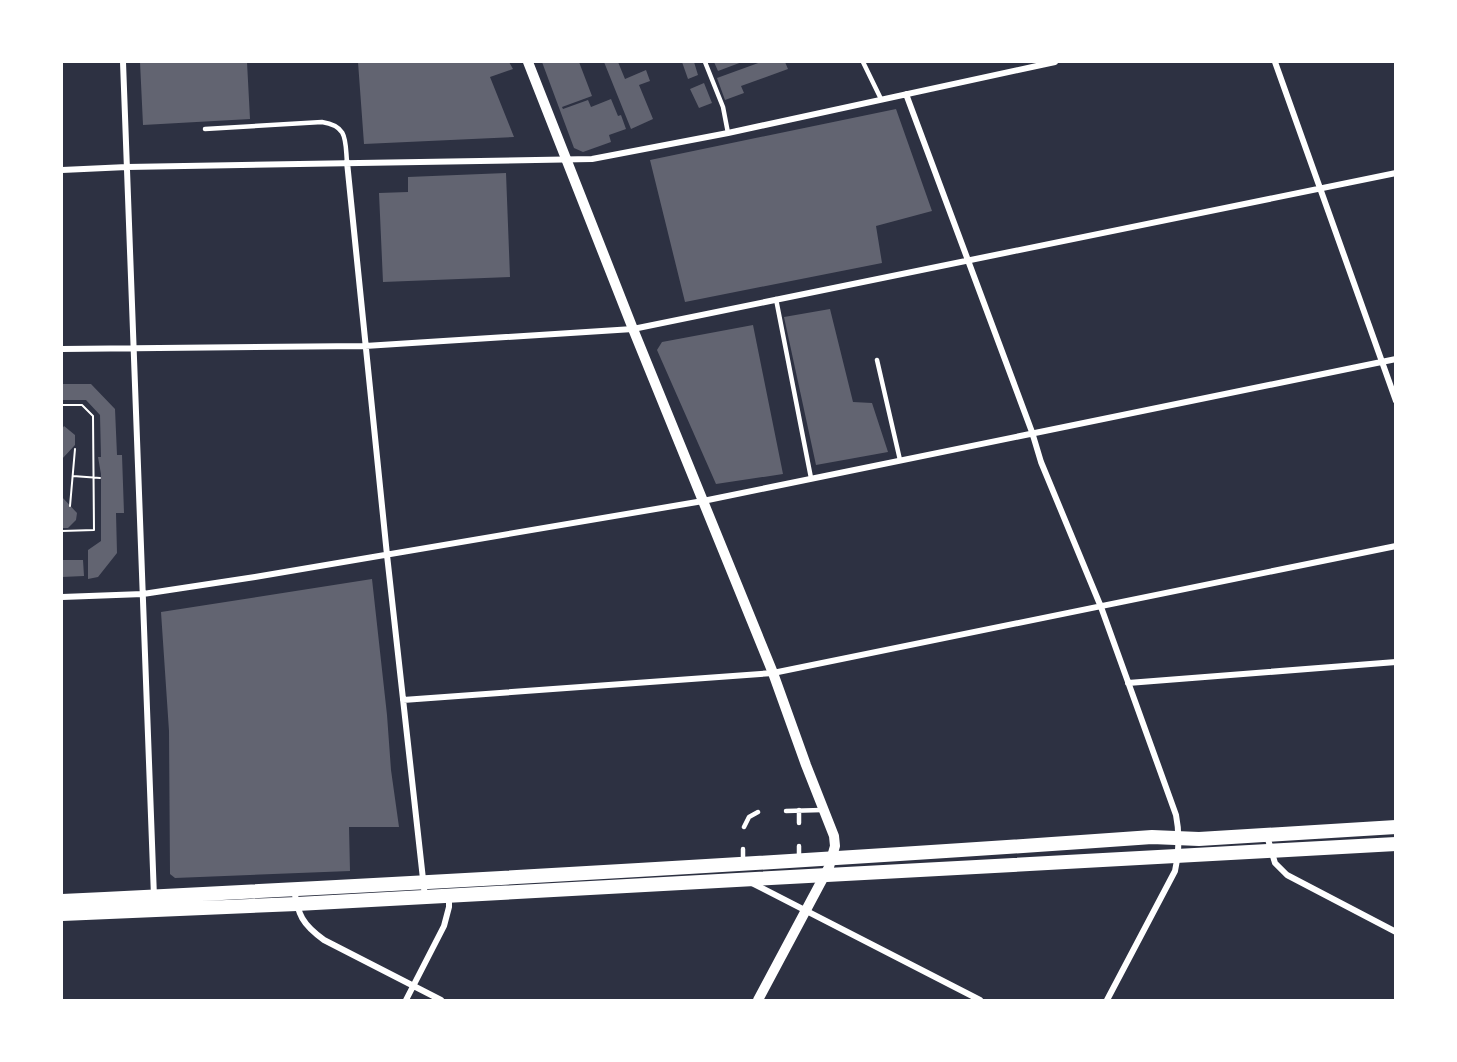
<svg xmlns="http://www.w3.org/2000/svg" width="1457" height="1062" viewBox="0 0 1457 1062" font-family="'Titillium Web',sans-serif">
	<rect width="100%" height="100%" fill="#2d3142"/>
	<path fill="#626471" d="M 140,62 L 247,62 L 250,119 L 143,125 Z
		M 358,62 L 509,62 L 513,69 L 490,77 L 514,137 L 364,144 Z
		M 542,62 L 579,62 L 592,96 L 562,107 L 563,109 L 588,100 L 591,107 L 611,99 L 618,116 L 621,115 L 626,129 L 609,135 L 611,142 L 583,152 L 574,148 Z
		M 604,62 L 618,62 L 625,79 L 646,70 L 650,81 L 639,85 L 653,119 L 631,129 Z
		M 682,62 L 694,62 L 698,75 L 688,79 Z
		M 714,62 L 742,62 L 718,71 Z
		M 761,62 L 785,62 L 788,69 L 741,86 L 744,93 L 725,100 L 717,78 Z
		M 704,83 L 712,103 L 699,108 L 690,89 Z
		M 896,109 L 932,211 L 876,226 L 882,263 L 685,302 L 650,160 Z
		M 506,173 L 510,277 L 383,282 L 379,193 L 408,192 L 408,177 Z
		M 830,309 L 853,402 L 872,403 L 888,452 L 816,465 L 784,317 Z
		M 753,325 L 783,474 L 716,484 L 657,350 L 662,342 Z
		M 62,384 L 91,384 L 115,409 L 117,455 L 122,455 L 124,513 L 116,513 L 117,553 L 98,577 L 88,579 L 88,550 L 101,541 L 101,474 L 98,457 L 101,457 L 100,415 L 86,400 L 62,400 Z
		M 64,426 L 75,435 L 75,445 L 62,459 L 62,429 Z
		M 62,497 L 77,513 L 76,520 L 68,528 L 62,528 Z
		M 62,560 L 83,560 L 84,576 L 62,577 Z
		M 372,579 L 387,715 L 391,770 L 399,827 L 349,827 L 350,871 L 175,878 L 170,874 L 169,731 L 161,612 Z"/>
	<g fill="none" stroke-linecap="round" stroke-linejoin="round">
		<path stroke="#fff" stroke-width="2" d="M 62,405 L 82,405 L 93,416 L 94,530 L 62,531
			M 73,476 L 100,478
			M 70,506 L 75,449"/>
		<path stroke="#fff" stroke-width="4.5" d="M 705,62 L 723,107 L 728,133
			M 863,62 L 881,99
			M 205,129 L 322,122 C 348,126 345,140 347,162
			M 776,299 L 811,478
			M 877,360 L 900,460
			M 799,810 L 799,823
			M 786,811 L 822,810
			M 744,827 L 749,817 L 758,812
			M 799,846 L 799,859
			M 743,861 L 743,849"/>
		<path stroke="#fff" stroke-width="6" d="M 123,62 L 154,897
			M 1275,62 L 1396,401
			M 906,94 L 1032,432 L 1041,462 L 1101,607 L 1176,815 C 1180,835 1179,852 1175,871 L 1107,1000
			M 347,162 L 387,555 L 425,897
			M 62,170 L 127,167 L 592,159 L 728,133 L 1055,62
			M 62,349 L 365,346 L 633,329 L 1396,173
			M 62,597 L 143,594 L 255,577 L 703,501 L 1396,359
			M 1128,683 L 1396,662
			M 403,700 L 773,673 L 1396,546
			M 1267,836 L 1275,863 L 1287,875 L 1396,932
			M 752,883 L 980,1000
			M 294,889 C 298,915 302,924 324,940 L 441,1000
			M 406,1000 L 444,926 L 449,907 L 449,894"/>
		<path stroke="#fff" stroke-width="10" d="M 528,62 L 633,329 L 773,673 L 806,765 L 834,836 L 835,846 L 829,867 L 758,1000"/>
		<path stroke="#fff" stroke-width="14" d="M 62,901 C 425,883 789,863 1152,837 L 1199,839 L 1396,827
			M 62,914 L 297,904 L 1396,844"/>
	</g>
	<rect width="1457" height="1062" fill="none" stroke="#ffffff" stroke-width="126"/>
</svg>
